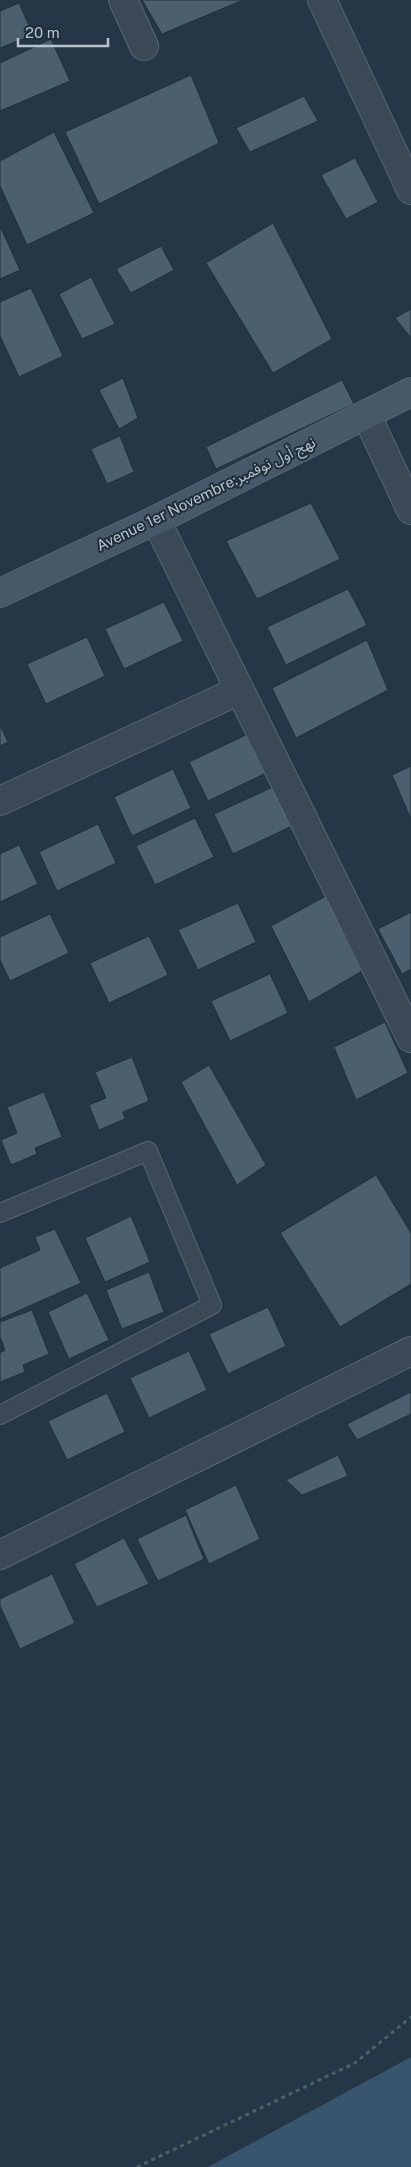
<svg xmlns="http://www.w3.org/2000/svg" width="411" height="2167" viewBox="0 0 411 2167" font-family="'Public Sans','Noto Sans Arabic',sans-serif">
	<rect width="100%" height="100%" fill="#253746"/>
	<path fill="#37566e" d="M 411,2057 L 411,2167 L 208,2167 Z"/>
	<path fill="#4b5f6f" stroke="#20303d" d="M 142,0 L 243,0 L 162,34 Z
		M 19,3 L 33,35 L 0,48 L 0,11 Z
		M 51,39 L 70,81 L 0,111 L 0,63 Z
		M 191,75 L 219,143 L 99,204 L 65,132 Z
		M 304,96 L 318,121 L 250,152 L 236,128 Z
		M 54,132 L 94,213 L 27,245 L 0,186 L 0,161 Z
		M 355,158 L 378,202 L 346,219 L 321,175 Z
		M 273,223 L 332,339 L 273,373 L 206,263 Z
		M 0,226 L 20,270 L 0,279 Z
		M 161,246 L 174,270 L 131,293 L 116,269 Z
		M 91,277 L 115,324 L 82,339 L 59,294 Z
		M 31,288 L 63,356 L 19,377 L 0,336 L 0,302 Z
		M 411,309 L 411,338 L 395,318 Z
		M 123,378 L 138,418 L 119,429 L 99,390 Z
		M 342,380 L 354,404 L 216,469 L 206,447 Z
		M 120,436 L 134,472 L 107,484 L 91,449 Z
		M 311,503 L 340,559 L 257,599 L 226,541 Z
		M 348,589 L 367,625 L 286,665 L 267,627 Z
		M 164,602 L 183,641 L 124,669 L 105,629 Z
		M 87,637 L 105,676 L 46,704 L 27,664 Z
		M 367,640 L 388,690 L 296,738 L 272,688 Z
		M 0,725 L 8,742 L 0,746 Z
		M 248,734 L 266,773 L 208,801 L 189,762 Z
		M 411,766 L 411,819 L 392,775 Z
		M 173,769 L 191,808 L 132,836 L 114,797 Z
		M 273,787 L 292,826 L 233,854 L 214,814 Z
		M 195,818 L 214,857 L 155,885 L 136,846 Z
		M 98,824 L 116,863 L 57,891 L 39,852 Z
		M 19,845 L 38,884 L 0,902 L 0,854 Z
		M 326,896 L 362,971 L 309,1002 L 271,926 Z
		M 238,903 L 256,942 L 198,970 L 178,930 Z
		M 411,912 L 411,969 L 402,974 L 378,929 Z
		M 50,914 L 69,953 L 10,981 L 0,960 L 0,937 Z
		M 149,936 L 168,975 L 109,1003 L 90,963 Z
		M 270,974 L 288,1013 L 230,1041 L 211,1001 Z
		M 385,1022 L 408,1073 L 356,1100 L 334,1047 Z
		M 132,1057 L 149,1101 L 123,1112 L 125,1119 L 99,1130 L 89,1105 L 106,1098 L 95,1072 Z
		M 209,1065 L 266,1165 L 237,1185 L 181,1082 Z
		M 44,1092 L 62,1137 L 35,1148 L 37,1154 L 11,1165 L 1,1140 L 17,1133 L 7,1107 Z
		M 376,1175 L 411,1233 L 411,1284 L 340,1327 L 280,1233 Z
		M 131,1216 L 150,1262 L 105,1282 L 85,1238 Z
		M 55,1229 L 81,1283 L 0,1319 L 0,1268 L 40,1250 L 35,1237 Z
		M 149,1272 L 164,1312 L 122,1329 L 106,1290 Z
		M 87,1293 L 109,1340 L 69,1359 L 48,1312 Z
		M 268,1307 L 286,1346 L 228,1374 L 209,1334 Z
		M 32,1310 L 49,1354 L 23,1365 L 25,1372 L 0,1382 L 0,1353 L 5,1350 L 0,1337 L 0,1322 Z
		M 189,1351 L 207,1390 L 149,1418 L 130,1378 Z
		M 411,1392 L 411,1414 L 357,1440 L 347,1424 Z
		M 107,1393 L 125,1432 L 67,1460 L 48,1421 Z
		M 338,1455 L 348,1476 L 302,1495 L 286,1480 Z
		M 236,1485 L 260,1539 L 209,1564 L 185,1510 Z
		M 186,1515 L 204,1559 L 158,1581 L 137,1539 Z
		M 124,1538 L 149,1584 L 97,1607 L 74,1564 Z
		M 52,1574 L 75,1623 L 20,1649 L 0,1606 L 0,1599 Z"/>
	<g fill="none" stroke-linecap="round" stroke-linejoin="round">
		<defs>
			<path id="lane" d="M 0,1213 L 148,1151 L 212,1305 L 0,1415"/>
			<path id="street" d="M 123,0 L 144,46
				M 322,0 L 411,190
				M 366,414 L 411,510
				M 156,520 L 411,1038
				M 0,801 L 240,690
				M 0,1555 L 411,1351"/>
			<path id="secondary" d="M 0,593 L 156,520 L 411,392"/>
		</defs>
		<use href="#lane" stroke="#586673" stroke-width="20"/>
		<use href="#street" stroke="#586673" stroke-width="30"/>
		<use href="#secondary" stroke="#586673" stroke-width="30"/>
		<path stroke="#476464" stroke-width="3" stroke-dasharray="4 4" stroke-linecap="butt" d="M 137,2167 L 355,2063 L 411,2017"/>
		<use href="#lane" stroke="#3a4955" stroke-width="18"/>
		<use href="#street" stroke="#3a4955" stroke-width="28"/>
		<use href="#secondary" stroke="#475869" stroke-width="28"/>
	</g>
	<g text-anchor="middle" stroke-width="4" stroke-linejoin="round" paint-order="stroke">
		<g font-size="15" fill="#b7c3cf" stroke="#1e2e3b">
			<text transform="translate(206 494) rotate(-26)" y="5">Avenue 1er Novembre;نهج أول نوفمبر</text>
		</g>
	</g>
	<path d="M18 38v8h90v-8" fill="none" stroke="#b7c3cf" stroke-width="2.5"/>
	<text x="25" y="38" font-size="15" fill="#b7c3cf" stroke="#1e2e3b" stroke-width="4" paint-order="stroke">20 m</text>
</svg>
